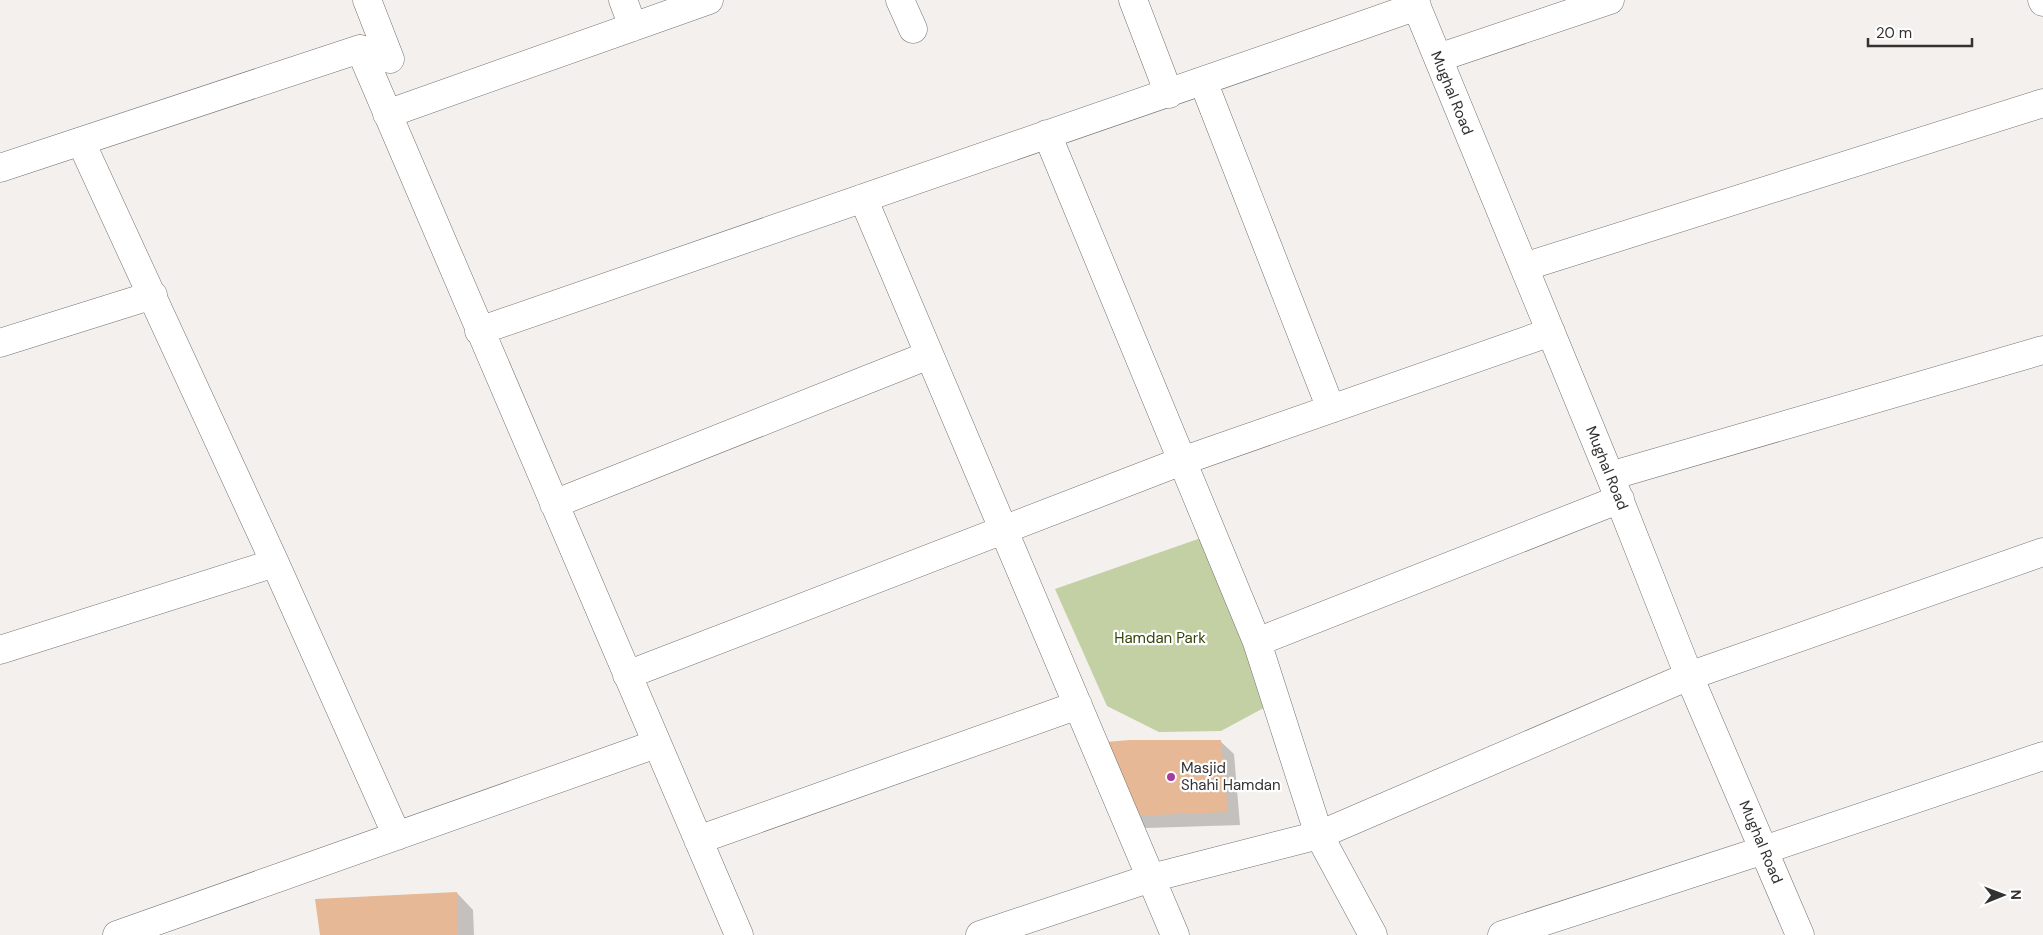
<svg xmlns="http://www.w3.org/2000/svg" width="2043" height="935" viewBox="0 0 2043 935" font-family="'DM Sans',sans-serif">
	<rect width="100%" height="100%" fill="#f4f0ed"/>
	<path fill="#c2d0a4" d="M 1201,538 L 1271,704 L 1221,731 L 1159,732 L 1107,706 L 1055,589 Z"/>
	<path fill="#0003" d="M 1220,741 L 1234,754 L 1240,825 L 1146,828 L 1133,815 Z
		M 457,893 L 473,910 L 474,935 L 321,935 Z"/>
	<path fill="#e6b896" d="M 1130,740 L 1221,740 L 1228,812 L 1132,816 L 1105,742 Z
		M 457,892 L 458,935 L 320,935 L 315,899 Z"/>
	<g fill="none" stroke-linecap="round" stroke-linejoin="round">
		<defs>
			<path id="minor" d="M 367,0 L 390,59
				M 623,0 L 633,27
				M 900,0 L 913,29
				M 1133,0 L 1169,94
				M 1414,0 L 1610,476 L 1689,676 L 1800,935
				M 2042,0 L 2043,2
				M 360,49 L 739,935
				M 1438,58 L 1610,0
				M 1203,81 L 1331,409
				M 387,114 L 709,0
				M 1047,134 L 1257,642 L 1319,835 L 1373,935
				M 81,142 L 275,563 L 397,836
				M 0,168 L 360,49 L 390,59
				M 863,198 L 1175,935
				M 1524,267 L 2043,103
				M 479,331 C 792,223 1105,116 1417,6
				M 0,343 L 153,295
				M 1610,476 L 2043,350
				M 554,504 L 929,355
				M 1257,642 L 1620,499
				M 0,650 L 275,563
				M 627,675 L 1182,461 L 1551,332
				M 698,840 L 1078,705
				M 117,935 L 656,744
				M 980,935 L 1151,878 L 1319,835 L 1689,676 L 2043,552
				M 1502,935 L 1764,850 L 2043,756"/>
		</defs>
		<use href="#minor" stroke="#75716f" stroke-width="29"/>
		<use href="#minor" stroke="#fff" stroke-width="28"/>
	</g>
	<circle fill="#a53c9e" stroke="#fff" stroke-width="2" cx="1171" cy="777" r="5"/>
	<g text-anchor="middle" stroke-width="4.5" stroke-linejoin="round" paint-order="stroke">
		<g font-size="15" fill="#333230" stroke="#fff">
			<text transform="translate(1452 93) rotate(68)" y="5">Mughal Road</text>
			<text transform="translate(1607 468) rotate(68)" y="5">Mughal Road</text>
			<text transform="translate(1761 842) rotate(67)" y="5">Mughal Road</text>
		</g>
		<g font-size="15" fill="#35430a" stroke="#fff">
			<text x="1160" y="643">Hamdan Park</text>
		</g>
		<g font-size="15" fill="#333230" stroke="#fff" text-anchor="start">
			<text x="1181" y="773">Masjid<tspan x="1181" dy="17">Shahi Hamdan</tspan></text>
		</g>
	</g>
	<g transform="translate(2003 895) rotate(89)" stroke="#ffffff" stroke-width="4" paint-order="stroke">
	<path d="M0-4L9 19L0 12L-9 19Z" fill="#333230"/>
	<text y="-8" font-size="14" font-weight="bold" text-anchor="middle" fill="#333230">N</text>
	</g>
	<path d="M1868 38v8h104v-8" fill="none" stroke="#333230" stroke-width="2.5"/>
	<text x="1876" y="38" font-size="15" fill="#333230" stroke="#ffffff" stroke-width="4" paint-order="stroke">20 m</text>
</svg>
